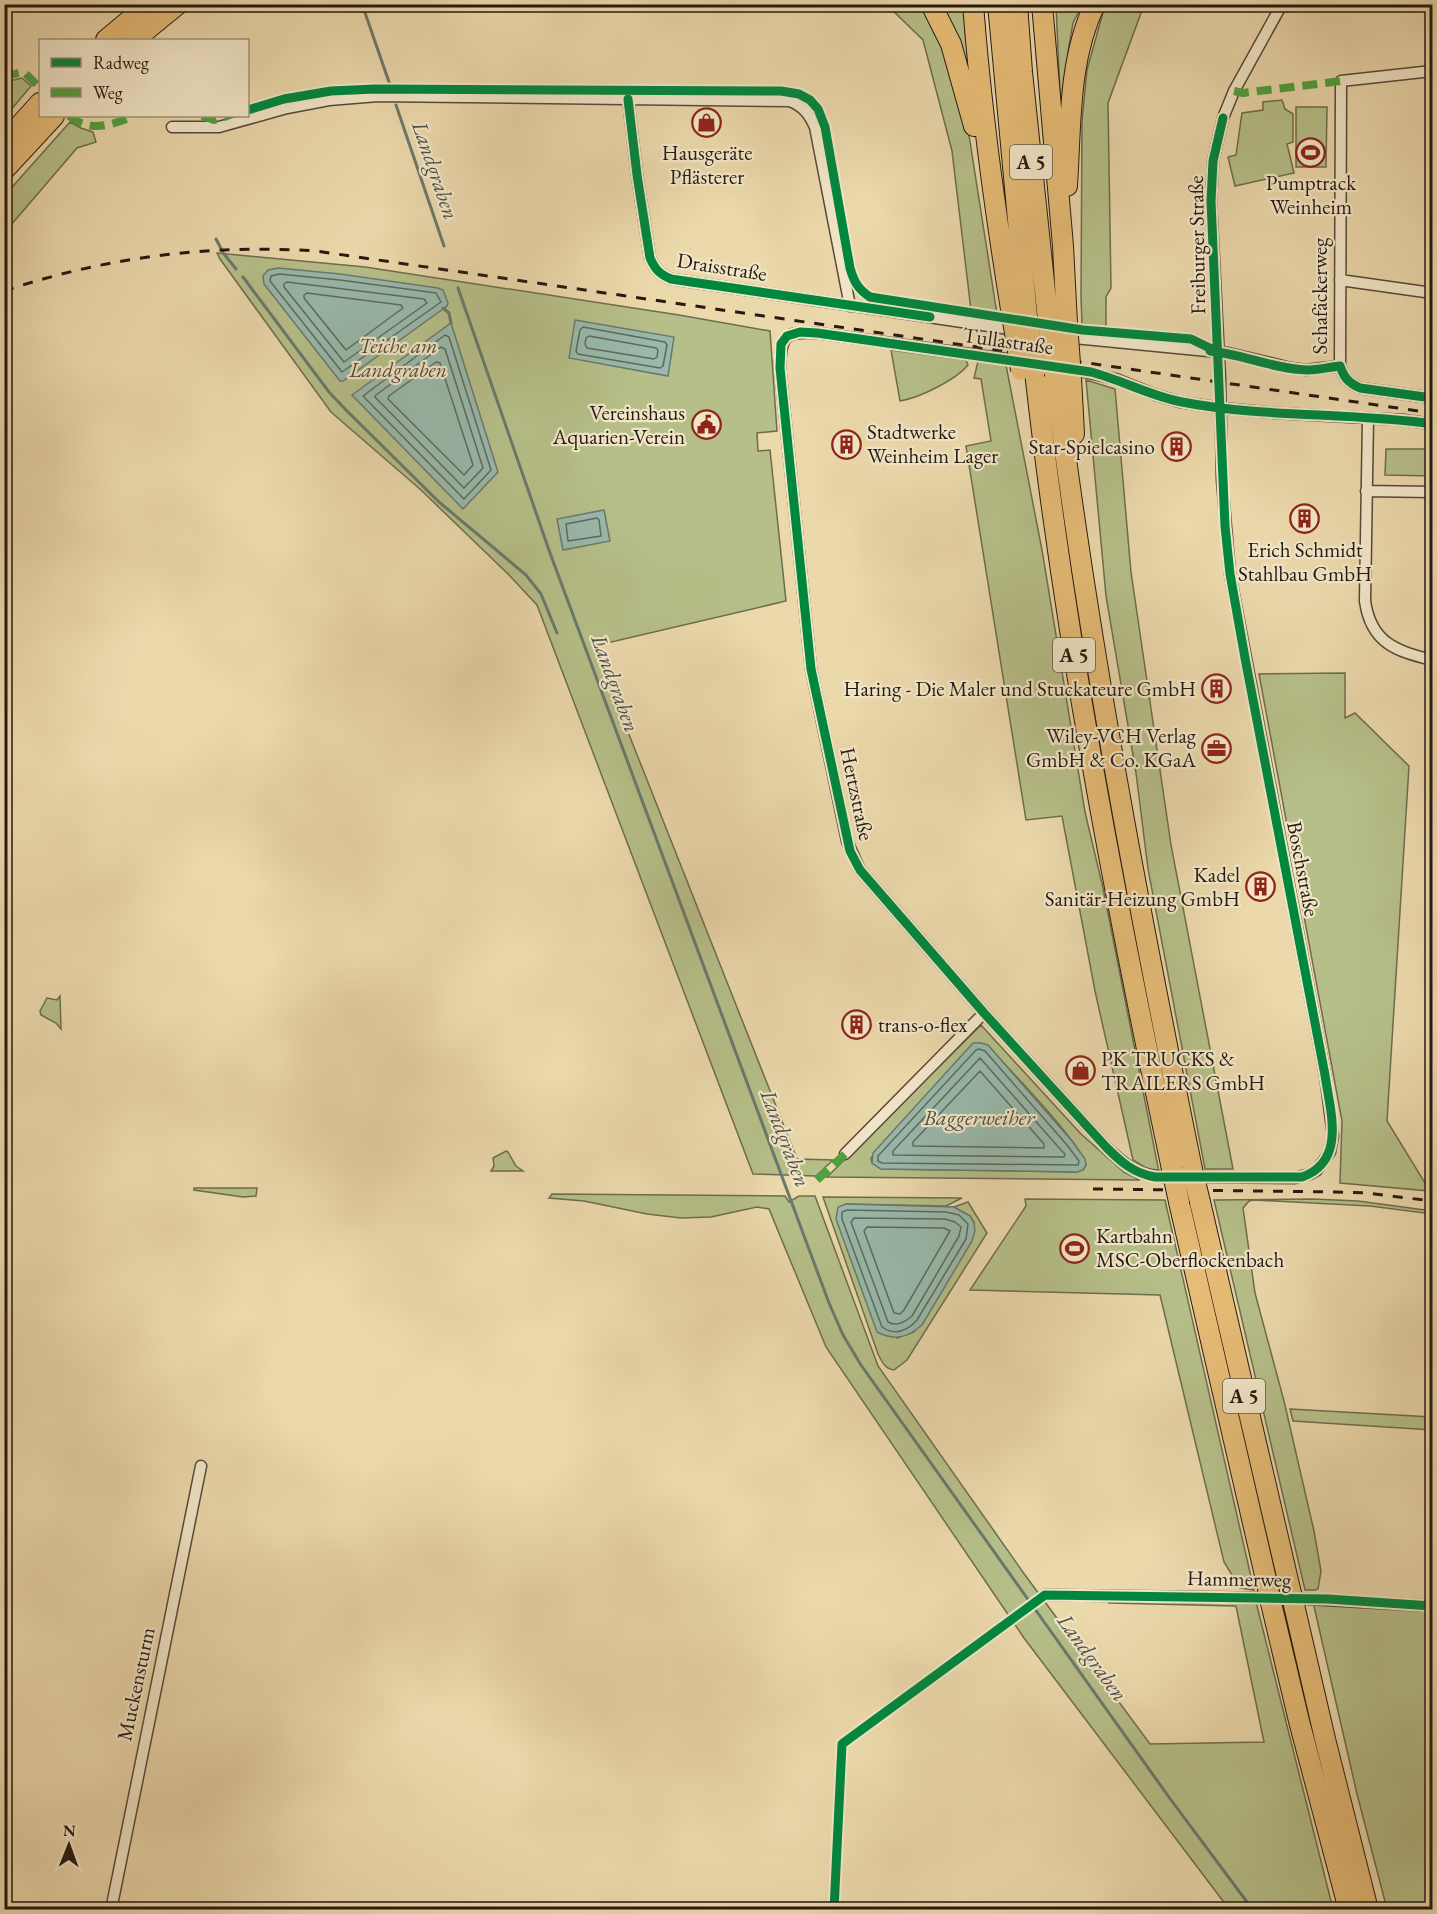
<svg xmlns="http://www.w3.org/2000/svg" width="1437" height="1914" viewBox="0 0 1437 1914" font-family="'EB Garamond',serif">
	<rect width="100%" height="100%" fill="#ebd8ab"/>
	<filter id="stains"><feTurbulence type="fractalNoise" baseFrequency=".00333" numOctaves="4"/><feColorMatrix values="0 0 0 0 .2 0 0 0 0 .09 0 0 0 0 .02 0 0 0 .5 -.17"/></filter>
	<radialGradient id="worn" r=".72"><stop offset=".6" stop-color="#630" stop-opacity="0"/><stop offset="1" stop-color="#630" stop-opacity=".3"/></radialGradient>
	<path fill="#b6bf89" stroke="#6e6c4d" stroke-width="1.5" fill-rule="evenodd" d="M 887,5 L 919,5 L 926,10 L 927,5 L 966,5 L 973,103 L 942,44 L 968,129 L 997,314 L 971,310 L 952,151 L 923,40 Z
		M 1056,5 L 1082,5 L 1073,23 L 1068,52 L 1063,161 Z
		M 1105,5 L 1148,5 L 1141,13 L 1108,103 L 1111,288 L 1106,297 L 1106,328 L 1082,325 L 1081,297 L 1082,121 L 1087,70 Z
		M 22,78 L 31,86 L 5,117 L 5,82 Z
		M 1282,100 L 1285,109 L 1293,114 L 1293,142 L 1287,144 L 1294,173 L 1235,186 L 1228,157 L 1236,155 L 1242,113 L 1263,110 L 1263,102 Z
		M 1296,107 L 1327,107 L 1326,167 L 1296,167 Z
		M 70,122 L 81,128 L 93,132 L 96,142 L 77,148 L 5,232 L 5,195 Z
		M 217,253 L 365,267 L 679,315 L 770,331 L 777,431 L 757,433 L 758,451 L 770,450 L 786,601 L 594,646 L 797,1159 L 833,1160 L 816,1176 L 753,1174 L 537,605 L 509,575 L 421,490 L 331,412 L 220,259 Z
		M 891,350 L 966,360 L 968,365 C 956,380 919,398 900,401 Z
		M 978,361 L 1006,365 L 1042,550 L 1085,812 L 1103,888 L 1159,1172 L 1146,1168 L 1133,1160 L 1095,991 L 1062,816 L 1026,820 L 966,446 L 991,441 L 981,379 L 974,378 Z
		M 1086,380 L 1115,389 L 1131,572 L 1171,845 L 1233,1169 L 1205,1169 L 1148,869 L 1136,773 L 1106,596 Z
		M 1386,449 L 1432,449 L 1432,476 L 1385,475 Z
		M 1345,673 L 1345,718 L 1355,713 L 1409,766 L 1387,1121 L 1430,1191 L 1340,1183 L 1342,1121 L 1259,674 Z
		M 60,996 L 61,1029 L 56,1023 L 41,1015 L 40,1011 L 47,998 L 57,1000 Z
		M 981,1025 L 1081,1134 L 1124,1172 L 1140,1180 L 827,1177 ZM 981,1043 L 988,1046 C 1007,1067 1082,1144 1086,1165 L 1083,1170 L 1077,1172 L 881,1169 L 872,1163 L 871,1158 Z
		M 506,1151 L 508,1152 L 516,1166 L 523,1171 L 491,1171 L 494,1166 L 493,1158 Z
		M 194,1188 L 257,1188 L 256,1196 L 243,1197 L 194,1190 Z
		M 552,1194 L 785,1196 L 789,1202 L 799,1196 L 815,1196 L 878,1366 L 1025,1575 L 1150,1744 L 1264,1742 L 1236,1606 L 1109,1603 L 1110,1595 L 1255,1598 L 1333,1909 L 1229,1909 L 1024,1638 L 826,1347 L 769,1209 L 757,1207 L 711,1217 L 681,1218 L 647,1214 L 584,1201 L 549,1198 Z
		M 823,1197 L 962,1198 L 946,1206 L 846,1204 L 897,1338 L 914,1332 L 974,1222 L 970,1216 L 954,1207 L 968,1202 L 987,1233 L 907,1360 L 894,1370 C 885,1369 882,1362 878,1354 Z
		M 1025,1199 L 1165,1200 L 1254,1590 L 1240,1588 L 1224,1562 L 1160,1295 L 970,1290 L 1026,1206 Z
		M 1312,1199 L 1358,1201 L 1432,1211 L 1432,1214 L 1370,1206 L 1254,1200 L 1249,1201 L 1243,1208 L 1255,1293 L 1284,1401 L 1314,1531 L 1321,1571 L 1318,1589 L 1315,1590 L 1305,1590 L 1214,1200 Z
		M 1187,1202 L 1193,1202 L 1282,1588 L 1276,1589 Z
		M 1290,1409 L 1432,1417 L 1432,1430 L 1293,1421 Z
		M 1313,1602 L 1432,1610 L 1432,1909 L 1387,1909 L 1357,1794 Z"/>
	<path fill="#98b9ab" stroke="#6a796d" stroke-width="1.5" d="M 278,268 L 340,274 L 438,288 L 443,290 L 448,303 L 447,306 L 343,381 L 340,381 L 264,284 L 263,276 L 268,270 Z
		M 575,320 L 674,337 L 668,376 L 569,358 Z
		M 451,323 L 498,472 L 463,509 L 352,395 Z
		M 604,510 L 610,541 L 563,550 L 557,519 Z
		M 973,1043 L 981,1043 L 988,1045 L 1072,1141 L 1085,1159 L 1086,1165 L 1083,1170 L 1077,1172 L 881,1169 L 872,1163 L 873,1153 Z
		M 846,1204 L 954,1207 L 970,1216 L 974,1223 L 975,1231 L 972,1241 L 922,1325 C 908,1338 894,1341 877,1332 L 836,1219 L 838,1207 Z"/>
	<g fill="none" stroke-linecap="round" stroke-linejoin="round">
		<path stroke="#5e695e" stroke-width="1.5" d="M 279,274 L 340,280 L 436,293 L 441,302 L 342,372 L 270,281 L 271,276 Z
			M 287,282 L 424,299 L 427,303 L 344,362 L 284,287 L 284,284 Z
			M 307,293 L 401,305 L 403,308 L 346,350 L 304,298 L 304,295 Z
			M 583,327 L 665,342 L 667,345 L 663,366 L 660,368 L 578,354 L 576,351 L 580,330 Z
			M 445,335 L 449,337 L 491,470 L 464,499 L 363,396 Z
			M 589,336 L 656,348 L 658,350 L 657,357 L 654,359 L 587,348 L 585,344 L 586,338 Z
			M 441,347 L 445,349 L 483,468 L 464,488 L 375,397 L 376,395 Z
			M 436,362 L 440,363 L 473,465 L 464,475 L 388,399 L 389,396 Z
			M 597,518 L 599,520 L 601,536 L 568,541 L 566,524 Z
			M 979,1049 L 985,1051 L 1067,1145 L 1079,1161 L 1078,1165 L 882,1163 L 878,1161 L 878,1156 L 976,1050 Z
			M 980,1058 L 1061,1150 L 1065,1154 L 1064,1157 L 893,1155 L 893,1151 Z
			M 980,1071 L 1044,1144 L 1044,1148 L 913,1146 L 913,1142 Z
			M 847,1210 L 946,1212 L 959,1215 L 968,1224 L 966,1239 L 917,1320 C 907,1331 895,1336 882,1327 L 842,1219 L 842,1212 Z
			M 854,1218 L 945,1219 L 955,1222 L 961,1227 L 959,1236 L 912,1316 C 905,1322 896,1327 888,1322 L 851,1222 Z
			M 867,1227 L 944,1228 L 950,1231 L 904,1310 L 900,1314 L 894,1313 L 864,1231 Z"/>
		<path stroke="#6a796d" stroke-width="3" d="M 362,4 L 390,85
			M 396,105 L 444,246
			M 216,239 L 224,254 L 236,269
			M 243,277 L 329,392 L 346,410 L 439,502 L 526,575 L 541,594 L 557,633
			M 458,288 L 550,553 L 829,1303 L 843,1335 L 861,1365 L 1171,1800 L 1253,1910
			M 443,308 L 449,313 L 451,323"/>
		<defs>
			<path id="street" d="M 1432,71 L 1341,81 L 1340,366 C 1344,378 1349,383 1360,388 L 1432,398
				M 628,99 L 637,175 L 650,258 C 655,269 659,274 671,279 L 1016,330
				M 172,127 L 219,127 L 287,108 L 329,100 L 378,96 L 790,101 C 804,107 809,114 815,127 L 850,306
				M 1340,280 L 1432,293
				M 1064,337 L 1228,353 L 1291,368 L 1306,370 L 1340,366
				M 1022,361 L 817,333 C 785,331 781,335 780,368 L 811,669 L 847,841 L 860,870 L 984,1013 L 1106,1147 C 1132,1171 1139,1177 1176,1177
				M 1067,368 L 1116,379 L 1156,395 L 1180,402 L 1221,408 L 1275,413 L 1404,420 L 1432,424
				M 1368,418 L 1365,601 C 1371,643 1396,651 1432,660
				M 1366,491 L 1432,492
				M 845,1154 L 984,1013
				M 1191,1177 L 1295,1178 L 1310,1174 L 1317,1170 L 1330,1152 L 1333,1136 L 1325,1075 L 1230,574 L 1222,480 L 1220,377 L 1211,201 L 1213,161 L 1223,118 L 1234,91 L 1282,4
				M 1045,1595 L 1273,1598
				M 1289,1598 L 1432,1606
				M 111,1910 L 201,1466"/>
			<path id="highway" d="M 931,4 L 951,44 L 974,126
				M 973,4 C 981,109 995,212 1012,315
				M 998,4 L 1027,317
				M 1017,4 L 1022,72 L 1048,320
				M 1042,4 L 1063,246 L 1067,323
				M 106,40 L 149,4
				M 134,40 L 178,4
				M 4,143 L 40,103
				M 4,170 L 54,116
				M 1067,186 C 1071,126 1068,60 1095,4
				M 1035,372 C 1065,640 1116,905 1172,1169
				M 1055,375 C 1088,641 1138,906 1192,1169
				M 1071,377 L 1074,434
				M 1179,1202 L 1268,1588
				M 1200,1202 L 1290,1589
				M 1271,1603 L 1299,1721 L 1349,1910
				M 1294,1605 L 1325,1739 L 1368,1910"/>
		</defs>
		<use href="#street" stroke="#564938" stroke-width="13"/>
		<use href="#highway" stroke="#251911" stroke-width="22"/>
		<use href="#street" stroke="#f2e6c8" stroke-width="10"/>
		<use href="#highway" stroke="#e6bc76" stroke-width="20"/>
		<path stroke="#251911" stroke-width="3" stroke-dasharray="10 10" stroke-linecap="butt" d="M 4,291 C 106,257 209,244 316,251 L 1432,413
			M 1093,1189 L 1335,1192 L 1367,1193 L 1432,1201"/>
		<defs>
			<path id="highway-bridge" d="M 1012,315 L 1021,370
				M 1027,317 L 1035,371
				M 1048,320 L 1055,375
				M 1067,323 L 1071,377
				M 1172,1169 L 1179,1202
				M 1192,1169 L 1200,1202
				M 1268,1588 L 1271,1603
				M 1290,1589 L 1294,1605"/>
		</defs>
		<use href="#highway-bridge" stroke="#251911" stroke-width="22" stroke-linecap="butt"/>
		<use href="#highway-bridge" stroke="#e6bc76" stroke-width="20"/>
		<path stroke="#50a13f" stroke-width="8" stroke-dasharray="15 8" stroke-linecap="butt" d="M 4,76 L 24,72 L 40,88
			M 1234,91 L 1243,93 L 1341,81
			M 69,116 C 89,132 107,126 129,118
			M 202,116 L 214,120 L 228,116
			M 817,1180 L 845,1154"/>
		<defs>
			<path id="cycleway" d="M 628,99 L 637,175 L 650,258 C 655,269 659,274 671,279 L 930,317
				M 248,110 L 284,99 L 331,91 L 375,89 L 781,91 L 799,94 L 810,100 L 818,109 L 825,127 L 850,268 C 854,282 858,289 870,297 L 1083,330 L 1191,339 L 1218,352
				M 1223,118 L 1213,161 L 1211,201 L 1225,526 L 1230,574 L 1245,658 L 1325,1075 C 1330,1111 1347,1161 1302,1177 L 1155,1177 C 1133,1173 1121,1162 1106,1147 L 984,1013 L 860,870 L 850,851 L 811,669 L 780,368 L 781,344 L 787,336 L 800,332 L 817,333 L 1091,372 C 1122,380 1150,396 1182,402 C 1264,418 1349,412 1432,424
				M 1210,351 C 1242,354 1274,369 1307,370 C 1318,370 1329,367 1340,366 C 1344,378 1349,383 1360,388 L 1432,398
				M 834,1910 L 842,1744 L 1045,1595 L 1328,1599 L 1432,1606"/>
		</defs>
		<use href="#cycleway" stroke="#f2e6c8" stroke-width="13"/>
		<use href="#cycleway" stroke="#00873e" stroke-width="9"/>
	</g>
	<defs>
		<symbol id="shop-ring" viewBox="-11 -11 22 22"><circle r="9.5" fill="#f2e6c8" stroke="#8f2418" stroke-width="1.5"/><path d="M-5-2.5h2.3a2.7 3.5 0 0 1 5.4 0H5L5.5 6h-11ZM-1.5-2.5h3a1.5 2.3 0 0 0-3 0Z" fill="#8f2418"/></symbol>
		<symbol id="stadium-ring" viewBox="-11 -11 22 22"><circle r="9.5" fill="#f2e6c8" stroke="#8f2418" stroke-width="1.5"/><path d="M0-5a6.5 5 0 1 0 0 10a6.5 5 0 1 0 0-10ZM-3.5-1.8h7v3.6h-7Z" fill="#8f2418"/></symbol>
		<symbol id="civic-ring" viewBox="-11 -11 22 22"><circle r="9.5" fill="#f2e6c8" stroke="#8f2418" stroke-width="1.5"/><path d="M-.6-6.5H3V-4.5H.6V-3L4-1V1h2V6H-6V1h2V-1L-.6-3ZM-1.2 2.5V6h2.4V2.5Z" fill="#8f2418"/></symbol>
		<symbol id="building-ring" viewBox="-11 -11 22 22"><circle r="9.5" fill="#f2e6c8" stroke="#8f2418" stroke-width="1.5"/><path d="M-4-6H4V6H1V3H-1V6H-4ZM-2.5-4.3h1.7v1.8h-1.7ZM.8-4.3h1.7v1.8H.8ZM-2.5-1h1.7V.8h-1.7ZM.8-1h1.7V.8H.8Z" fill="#8f2418"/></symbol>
		<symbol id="office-ring" viewBox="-11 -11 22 22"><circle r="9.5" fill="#f2e6c8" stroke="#8f2418" stroke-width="1.5"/><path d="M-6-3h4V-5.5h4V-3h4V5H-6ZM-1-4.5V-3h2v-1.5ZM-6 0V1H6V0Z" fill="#8f2418"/></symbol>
	</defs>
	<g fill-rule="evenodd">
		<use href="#shop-ring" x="690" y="106" width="33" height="33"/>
		<use href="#stadium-ring" x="1294" y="136" width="33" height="33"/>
		<use href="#civic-ring" x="690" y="408" width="33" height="33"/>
		<use href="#building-ring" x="830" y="428" width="33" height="33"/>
		<use href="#building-ring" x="1160" y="430" width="33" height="33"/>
		<use href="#building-ring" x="1288" y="502" width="33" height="33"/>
		<use href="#building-ring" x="1200" y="672" width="33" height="33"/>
		<use href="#office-ring" x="1200" y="732" width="33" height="33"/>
		<use href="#building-ring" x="1244" y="870" width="33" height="33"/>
		<use href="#building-ring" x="840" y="1008" width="33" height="33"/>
		<use href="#shop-ring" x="1064" y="1054" width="33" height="33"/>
		<use href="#stadium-ring" x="1058" y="1232" width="33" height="33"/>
	</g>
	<g text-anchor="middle" stroke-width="4.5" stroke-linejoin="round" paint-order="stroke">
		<g fill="#f2e6c8" stroke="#625648" stroke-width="1.5">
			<rect x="1010" y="145" width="42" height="34" rx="4.5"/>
			<rect x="1053" y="638" width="42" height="34" rx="4.5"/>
			<rect x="1223" y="1379" width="42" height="34" rx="4.5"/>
		</g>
		<g font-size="20" font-weight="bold" fill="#251911">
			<text x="1031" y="169">A 5</text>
			<text x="1074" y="662">A 5</text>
			<text x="1244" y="1403">A 5</text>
		</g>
		<g font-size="21" fill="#251911" stroke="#f2e6c8" text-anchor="end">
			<text x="707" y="160" text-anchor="middle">Hausgeräte<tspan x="707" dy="24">Pflästerer</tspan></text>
			<text x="1311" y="190" text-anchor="middle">Pumptrack<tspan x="1311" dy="24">Weinheim</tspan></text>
			<text x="685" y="420">Vereinshaus<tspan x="685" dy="24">Aquarien-Verein</tspan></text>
			<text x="867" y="439" text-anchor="start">Stadtwerke<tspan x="867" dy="24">Weinheim Lager</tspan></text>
			<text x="1155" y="454">Star-Spielcasino</text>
			<text x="1305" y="557" text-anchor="middle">Erich Schmidt<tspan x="1305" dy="24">Stahlbau GmbH</tspan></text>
			<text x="1196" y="696">Haring - Die Maler und Stuckateure GmbH</text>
			<text x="1196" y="743">Wiley-VCH Verlag<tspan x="1196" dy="24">GmbH &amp; Co. KGaA</tspan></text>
			<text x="1240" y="882">Kadel<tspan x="1240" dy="24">Sanitär-Heizung GmbH</tspan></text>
			<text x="878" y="1032" text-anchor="start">trans-o-flex</text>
			<text x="1101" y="1066" text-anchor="start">PK TRUCKS &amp;<tspan x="1101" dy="24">TRAILERS GmbH</tspan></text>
			<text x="1096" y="1243" text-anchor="start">Kartbahn<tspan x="1096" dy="24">MSC-Oberflockenbach</tspan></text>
		</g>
		<g font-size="21" fill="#251911" stroke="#f2e6c8">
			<text transform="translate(1197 245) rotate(-91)" y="7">Freiburger Straße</text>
			<text transform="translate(722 267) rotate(9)" y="7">Draisstraße</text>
			<text transform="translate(1320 296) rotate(-90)" y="7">Schafäckerweg</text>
			<text transform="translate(1008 341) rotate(8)" y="7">Tullastraße</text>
			<text transform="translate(857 794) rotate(78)" y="7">Hertzstraße</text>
			<text transform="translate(1303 869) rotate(79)" y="7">Boschstraße</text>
			<text transform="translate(1239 1579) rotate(1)" y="7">Hammerweg</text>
			<text transform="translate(136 1684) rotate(-78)" y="7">Muckensturm</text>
		</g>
		<g font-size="21" font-style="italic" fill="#504b35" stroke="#f2e6c8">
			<text x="398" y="353">Teiche am<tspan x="398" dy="24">Landgraben</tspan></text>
		</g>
		<g font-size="22" font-style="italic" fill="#4d5147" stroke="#f2e6c8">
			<text transform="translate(436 170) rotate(71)" y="8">Landgraben</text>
			<text transform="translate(616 683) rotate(70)" y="8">Landgraben</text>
			<text x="979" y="1125">Baggerweiher</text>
			<text transform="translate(786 1138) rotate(69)" y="8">Landgraben</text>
			<text transform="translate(1093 1657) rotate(54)" y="8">Landgraben</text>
		</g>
	</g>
	<rect width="1437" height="1914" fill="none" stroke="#ebd8ab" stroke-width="24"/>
	<rect x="6" y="6" width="1425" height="1902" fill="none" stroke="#251911" stroke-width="3"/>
	<rect x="12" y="12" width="1413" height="1890" fill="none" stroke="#251911" stroke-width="1.5"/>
	<rect x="39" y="39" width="210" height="78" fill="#f2e6c8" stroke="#a0947f" stroke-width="1.5"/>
	<rect x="51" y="58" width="30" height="9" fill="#00873e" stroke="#a0947f" stroke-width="1.5"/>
	<text x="93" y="69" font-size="18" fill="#251911">Radweg</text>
	<rect x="51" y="88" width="30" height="9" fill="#50a13f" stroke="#a0947f" stroke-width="1.5"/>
	<text x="93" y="99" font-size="18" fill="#251911">Weg</text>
	<g transform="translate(69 1845) rotate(1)" stroke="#f2e6c8" stroke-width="4.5" paint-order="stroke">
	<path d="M0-4.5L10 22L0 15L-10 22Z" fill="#251911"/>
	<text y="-9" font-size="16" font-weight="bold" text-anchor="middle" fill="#251911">N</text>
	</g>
	<rect width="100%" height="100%" filter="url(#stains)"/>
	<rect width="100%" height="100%" fill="url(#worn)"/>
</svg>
